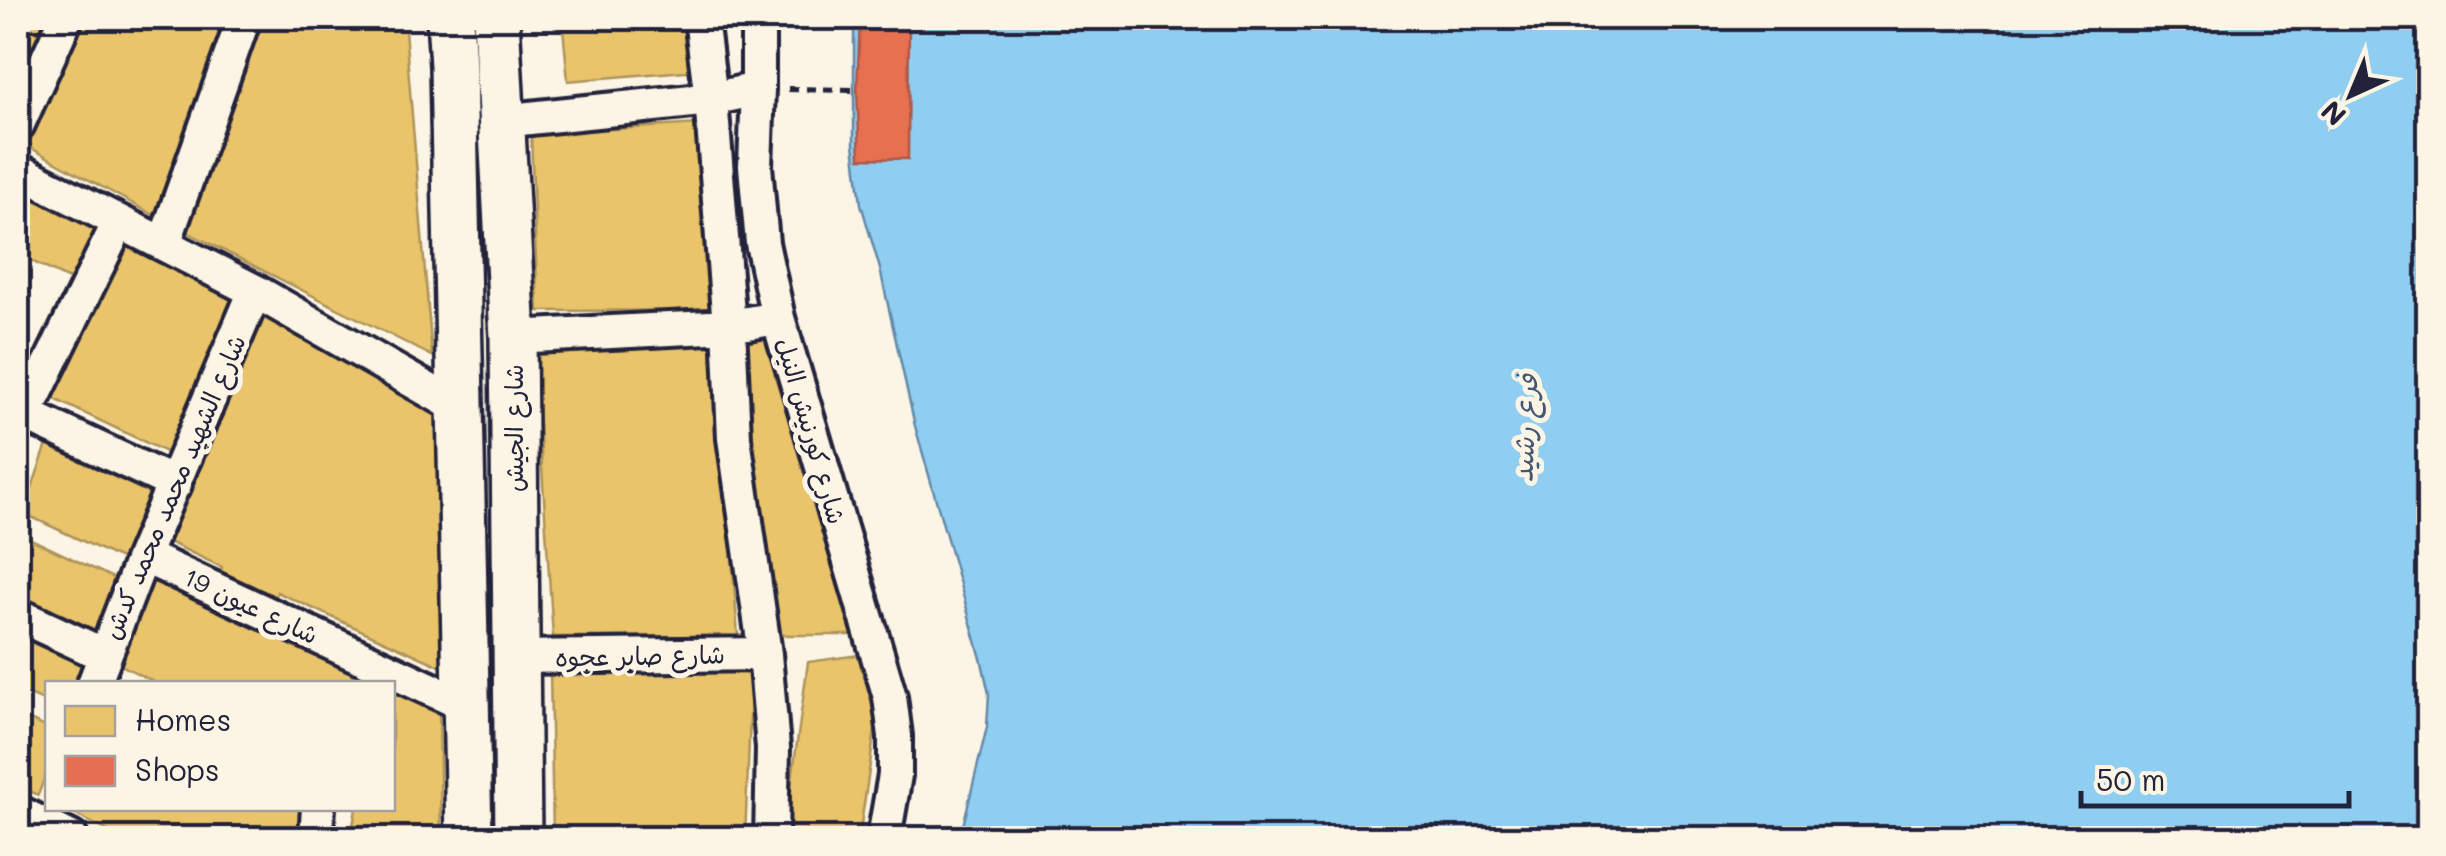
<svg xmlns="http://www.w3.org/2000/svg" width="2446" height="856" viewBox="0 0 2446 856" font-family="Mali,'Playpen Sans Arabic',sans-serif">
	<rect width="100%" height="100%" fill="#fcf5e5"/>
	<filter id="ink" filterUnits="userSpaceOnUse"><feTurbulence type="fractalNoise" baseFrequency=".01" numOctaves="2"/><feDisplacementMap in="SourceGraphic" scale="20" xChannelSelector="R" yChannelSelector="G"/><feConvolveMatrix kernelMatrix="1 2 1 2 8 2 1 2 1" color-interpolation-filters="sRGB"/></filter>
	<g filter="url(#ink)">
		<path fill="#90cef1" stroke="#6489a8" stroke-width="2.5" d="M 854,18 L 2428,18 L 2428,838 L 960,838 L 987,727 L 989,694 L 982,662 L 915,426 L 880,269 L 861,204 L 854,144 Z"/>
		<path fill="#e9c46a" stroke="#ad935c" stroke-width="2.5" d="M 18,18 L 32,18 L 49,27 L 18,92 Z
			M 75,18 L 226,18 L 159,218 L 18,141 Z
			M 258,18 L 404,18 L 432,356 L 183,230 Z
			M 562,18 L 690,18 L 697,70 L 568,81 Z
			M 699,124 L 719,310 L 538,311 L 531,134 Z
			M 18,179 L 100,223 L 71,280 L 23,257 L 18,268 Z
			M 119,233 L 245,299 L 172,455 L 44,394 Z
			M 257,303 L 449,411 L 440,666 L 277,592 L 272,611 L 218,585 L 222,567 L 160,538 Z
			M 774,335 L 863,635 L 770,635 L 739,337 Z
			M 715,337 L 738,636 L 553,637 L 534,345 Z
			M 50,436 L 157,486 L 125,561 L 23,513 Z
			M 18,533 L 122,582 L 98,640 L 18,602 Z
			M 147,573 L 353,673 L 350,684 L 158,684 L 117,663 Z
			M 18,625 L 90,661 L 83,684 L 48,684 L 48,703 L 18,690 Z
			M 858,655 L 879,703 L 859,838 L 784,838 L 808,662 Z
			M 752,668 L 745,838 L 553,838 L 550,671 Z
			M 392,687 L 439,706 L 441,838 L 351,838 L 356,808 L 392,808 Z
			M 18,715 L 48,728 L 48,769 L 38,795 L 18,785 Z
			M 62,808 L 307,808 L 300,838 L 122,838 Z"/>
		<path fill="#e76f51" stroke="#ac584a" stroke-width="2.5" d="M 860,18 L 909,18 L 908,159 L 860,158 L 857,90 Z"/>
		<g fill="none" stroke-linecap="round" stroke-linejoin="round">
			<defs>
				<path id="minor" d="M 701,18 L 711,99 L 729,326 L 734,438 L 765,654 L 773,748 L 771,838
					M 758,18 L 758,89 L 755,166 L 762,243 L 778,318 L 890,697 L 895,736 L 895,775 L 884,838
					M 501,121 L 711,99 L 758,89
					M 18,124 L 66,18
					M 18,170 L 255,291 L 460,408
					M 164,244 L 244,18
					M 513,337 L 729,326 L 778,318
					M 18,411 L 175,484
					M 25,415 L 119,222
					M 143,556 L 467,706
					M 18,615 L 104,655
					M 515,657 L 765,654
					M 94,684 L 143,556 L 255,291
					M 18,812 L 71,838
					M 316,838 L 318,808"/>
				<path id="secondary" d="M 450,18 L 453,66 L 469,838
					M 496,18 L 513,337 L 518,838"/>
			</defs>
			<use href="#minor" stroke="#22223b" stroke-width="40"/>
			<use href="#secondary" stroke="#22223b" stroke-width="52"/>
			<path stroke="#22223b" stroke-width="6" stroke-dasharray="10 8" stroke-linecap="butt" d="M 788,89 L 857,90"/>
			<use href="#minor" stroke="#fcf5e5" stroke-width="32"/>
			<use href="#secondary" stroke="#fcf5e5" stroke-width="45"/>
		</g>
	</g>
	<g text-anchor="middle" stroke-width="10" stroke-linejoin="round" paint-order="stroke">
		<g font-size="25" fill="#22223b" stroke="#fcf5e5">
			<text transform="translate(514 428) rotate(-90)" y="9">شارع الجيش</text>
			<text transform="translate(811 431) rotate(74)" y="9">شارع كورنيش النيل</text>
			<text transform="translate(174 487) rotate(-67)" y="9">شارع الشهيد محمد محمد كدش</text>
			<text transform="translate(251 606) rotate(25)" y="9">شارع عيون 19</text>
			<text transform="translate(640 656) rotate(-1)" y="9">شارع صابر عجوه</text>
		</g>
		<g font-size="28" font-style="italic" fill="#435672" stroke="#fcf5e5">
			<text transform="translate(1525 428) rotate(-87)" y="10">فرع رشيد</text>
		</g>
	</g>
	<rect width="2446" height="856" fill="none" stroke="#fcf5e5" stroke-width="60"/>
	<rect x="30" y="30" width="2386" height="796" fill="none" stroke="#22223b" stroke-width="4" filter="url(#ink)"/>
	<rect x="45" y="681" width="350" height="130" fill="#fcf5e5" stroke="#a5a1a1" stroke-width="2.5"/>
	<rect x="65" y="706" width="50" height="30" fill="#e9c46a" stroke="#a5a1a1" stroke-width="2.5"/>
	<text x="135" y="731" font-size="30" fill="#22223b">Homes</text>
	<rect x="65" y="756" width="50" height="30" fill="#e76f51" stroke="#a5a1a1" stroke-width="2.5"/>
	<text x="135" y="781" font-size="30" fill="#22223b">Shops</text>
	<g transform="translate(2351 95) rotate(224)" stroke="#fcf5e5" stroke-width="8" paint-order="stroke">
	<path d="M0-8L18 38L0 25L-18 38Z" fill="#22223b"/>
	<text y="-15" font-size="28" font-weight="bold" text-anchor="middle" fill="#22223b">N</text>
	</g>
	<path d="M2081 791v15h268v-15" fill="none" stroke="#22223b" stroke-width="5"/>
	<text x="2096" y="791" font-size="30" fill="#22223b" stroke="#fcf5e5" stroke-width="8" paint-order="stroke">50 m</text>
</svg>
